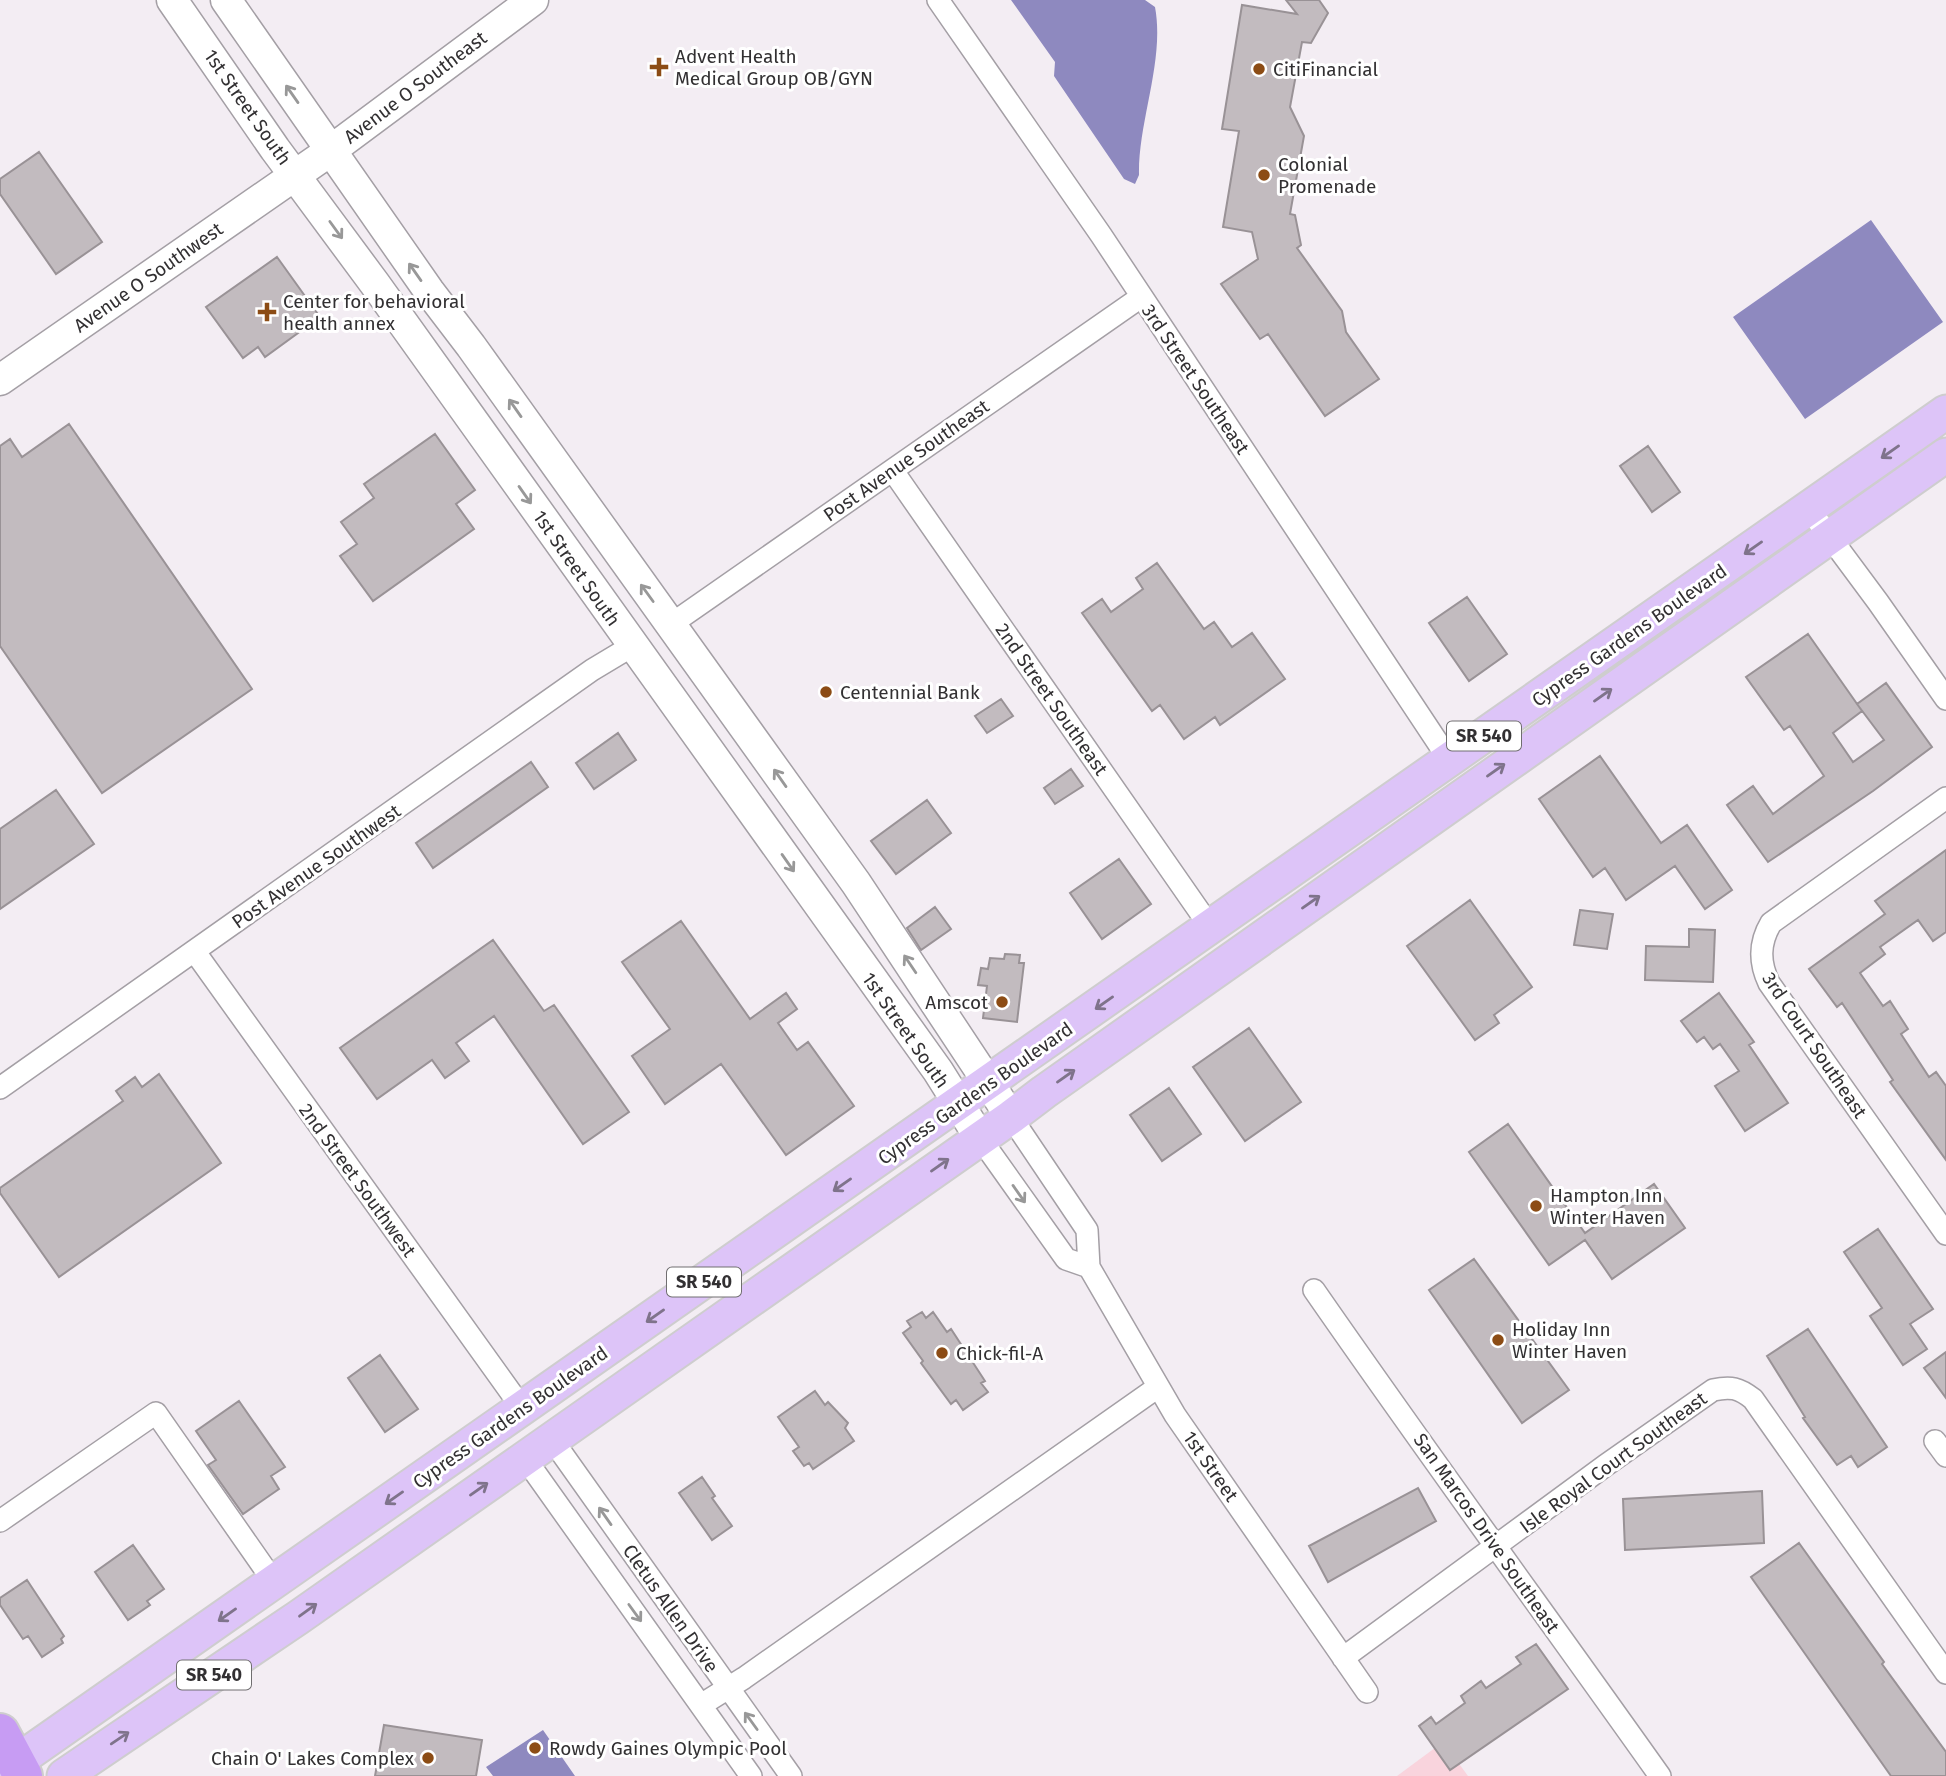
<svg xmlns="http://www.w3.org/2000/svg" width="1946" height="1776" viewBox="0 0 1946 1776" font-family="'Fira Sans',sans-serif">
	<rect width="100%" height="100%" fill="#f3edf3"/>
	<path fill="#f9d4dd" d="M 1443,1742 L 1468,1776 L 1397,1776 Z"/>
	<path fill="#8e89bf" d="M 1011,0 L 1145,0 L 1155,7 C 1165,61 1138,121 1139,175 L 1135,184 L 1124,179 L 1054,76 L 1055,62 Z
		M 1871,220 L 1943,322 L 1805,419 L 1733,317 Z
		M 543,1730 L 575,1776 L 493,1776 L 486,1767 Z"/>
	<path fill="#c2bbbf" stroke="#999296" stroke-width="2" d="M 1286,0 L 1319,0 L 1328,13 L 1311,43 L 1302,42 L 1290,107 L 1304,136 L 1290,214 L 1295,215 L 1301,245 L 1297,248 L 1342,311 L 1346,332 L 1379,379 L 1325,416 L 1268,334 L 1260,339 L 1221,284 L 1258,259 L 1252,232 L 1223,227 L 1239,131 L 1222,129 L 1242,5 L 1297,14 Z
		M 39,152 L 102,242 L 56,274 L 0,194 L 0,179 Z
		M 277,257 L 320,317 L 265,357 L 258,347 L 243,358 L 206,307 Z
		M 69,424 L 252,689 L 102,793 L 0,646 L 0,446 L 10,439 L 22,457 Z
		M 435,434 L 475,490 L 456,504 L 474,529 L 373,601 L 340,556 L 357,544 L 341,522 L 374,498 L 364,484 Z
		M 1648,446 L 1680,492 L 1652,512 L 1620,466 Z
		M 1157,563 L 1204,629 L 1214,622 L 1232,647 L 1252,633 L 1285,679 L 1220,725 L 1215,717 L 1184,739 L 1160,705 L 1152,711 L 1082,613 L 1102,599 L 1111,612 L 1143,589 L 1136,578 Z
		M 1467,597 L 1507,654 L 1469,681 L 1429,623 Z
		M 1808,634 L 1862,711 L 1833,733 L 1853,762 L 1884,740 L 1857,704 L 1886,683 L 1932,747 L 1873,791 L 1768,862 L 1727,805 L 1753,786 L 1773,814 L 1824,776 L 1790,726 L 1784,730 L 1746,677 Z
		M 1001,699 L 1013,716 L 987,733 L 975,716 Z
		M 618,733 L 636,760 L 594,789 L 576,763 Z
		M 1600,756 L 1661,843 L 1687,825 L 1732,890 L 1705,909 L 1675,866 L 1626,900 L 1605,868 L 1593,877 L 1539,799 Z
		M 531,762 L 548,787 L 433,868 L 416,843 Z
		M 1071,769 L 1083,786 L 1055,804 L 1044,788 Z
		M 56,790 L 94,844 L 0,909 L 0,829 Z
		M 927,800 L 951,833 L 896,874 L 871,841 Z
		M 1946,850 L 1946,932 L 1933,941 L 1918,920 L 1880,947 L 1885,954 L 1860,973 L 1883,1006 L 1890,1001 L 1908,1029 L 1901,1034 L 1929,1077 L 1936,1072 L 1946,1086 L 1946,1160 L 1890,1082 L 1893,1080 L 1842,1003 L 1837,1007 L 1809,969 L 1885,914 L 1875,901 Z
		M 1119,859 L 1151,904 L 1102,939 L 1070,893 Z
		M 1470,900 L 1532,987 L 1494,1015 L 1499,1023 L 1475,1040 L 1407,946 Z
		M 935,907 L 951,929 L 921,950 L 907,928 Z
		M 1580,910 L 1613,914 L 1607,949 L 1574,945 Z
		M 681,921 L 750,1019 L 786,993 L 797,1009 L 778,1023 L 797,1050 L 808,1042 L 854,1106 L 786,1155 L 721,1064 L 665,1104 L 632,1056 L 670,1029 L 622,962 Z
		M 1689,929 L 1715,930 L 1713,982 L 1645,980 L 1646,946 L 1689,947 Z
		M 493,940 L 544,1011 L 554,1005 L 629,1112 L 583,1144 L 494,1016 L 456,1043 L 469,1061 L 445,1078 L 432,1060 L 377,1099 L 340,1048 Z
		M 1005,954 L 1020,955 L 1019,963 L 1024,963 L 1017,1022 L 983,1018 L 987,986 L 978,985 L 981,968 L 988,969 L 990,958 L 1004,959 Z
		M 1719,993 L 1754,1042 L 1749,1045 L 1788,1103 L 1745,1131 L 1715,1086 L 1739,1071 L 1720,1044 L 1713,1049 L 1704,1037 L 1697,1042 L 1681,1021 Z
		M 1249,1028 L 1301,1102 L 1245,1141 L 1193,1067 Z
		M 159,1074 L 221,1163 L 59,1277 L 0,1193 L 0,1188 L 123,1101 L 116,1091 L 135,1077 L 142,1087 Z
		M 1169,1088 L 1201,1134 L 1162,1161 L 1130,1115 Z
		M 1508,1124 L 1585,1233 L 1654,1184 L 1685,1228 L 1612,1279 L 1585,1240 L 1549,1265 L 1469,1152 Z
		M 1878,1229 L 1933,1309 L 1910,1324 L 1927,1349 L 1903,1365 L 1870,1316 L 1882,1308 L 1844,1252 Z
		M 1474,1259 L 1569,1390 L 1522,1423 L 1429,1290 Z
		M 922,1312 L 926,1318 L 933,1312 L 947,1332 L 951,1329 L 985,1381 L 981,1383 L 988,1392 L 963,1410 L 956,1400 L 951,1404 L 921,1363 L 923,1361 L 903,1333 L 911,1327 L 907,1321 Z
		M 1808,1329 L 1887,1447 L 1858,1467 L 1851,1456 L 1837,1465 L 1803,1418 L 1805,1417 L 1767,1356 Z
		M 1946,1352 L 1946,1398 L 1924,1368 Z
		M 380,1355 L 418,1409 L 385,1432 L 348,1378 Z
		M 815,1391 L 825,1405 L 828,1402 L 848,1423 L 845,1428 L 854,1441 L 813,1469 L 809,1463 L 804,1466 L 793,1451 L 799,1447 L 778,1417 Z
		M 239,1401 L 285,1467 L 271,1476 L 279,1489 L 243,1514 L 208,1465 L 216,1460 L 196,1431 Z
		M 702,1477 L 715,1496 L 712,1498 L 732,1526 L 712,1540 L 679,1493 Z
		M 1418,1488 L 1436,1521 L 1328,1582 L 1309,1546 Z
		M 1762,1491 L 1764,1543 L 1625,1550 L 1623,1499 Z
		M 1799,1543 L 1884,1662 L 1882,1664 L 1946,1752 L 1946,1776 L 1891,1776 L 1751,1577 Z
		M 133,1545 L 164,1589 L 147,1601 L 150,1605 L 128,1620 L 95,1572 Z
		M 27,1580 L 64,1636 L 61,1639 L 63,1643 L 42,1657 L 28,1636 L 23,1639 L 0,1605 L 0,1598 Z
		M 1536,1644 L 1568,1689 L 1450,1770 L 1419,1726 L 1431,1717 L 1436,1724 L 1465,1703 L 1461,1696 L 1481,1681 L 1486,1688 L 1521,1664 L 1516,1657 Z
		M 384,1725 L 482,1740 L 476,1776 L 375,1776 Z"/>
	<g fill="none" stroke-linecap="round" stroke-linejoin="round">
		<defs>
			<path id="street" d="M 938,0 L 1101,235 L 1450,761
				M 893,471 L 1211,928
				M 1809,509 L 1878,602 L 1946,699
				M 670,625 L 1141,297
				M 1946,798 L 1771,923 C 1759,943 1759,962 1769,983 L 1946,1234
				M 195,952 L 522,1408
				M 0,1088 L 592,670 L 632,646
				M 1011,1117 L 1087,1230 L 1089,1267 L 1175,1415 L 1367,1692
				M 980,1138 L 1066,1259 L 1089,1267
				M 1314,1290 C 1427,1453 1545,1614 1660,1776
				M 551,1438 L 791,1776
				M 1935,1441 L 1946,1456
				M 524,1457 L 751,1776
				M 0,1521 L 156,1413 L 274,1582
				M 1343,1658 L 1606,1465 L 1713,1390 C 1731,1386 1739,1388 1753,1399 L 1946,1673
				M 701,1705 L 744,1678 L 1158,1387"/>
			<path id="secondary" d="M 172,0 L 275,149 L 375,284 L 938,1071 L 980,1138
				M 226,0 L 429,291 L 471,346 L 856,883 L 1011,1117
				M 0,380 L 330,151 L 533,0"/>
			<path id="primary" d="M 7,1776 L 16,1762 L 1946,412
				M 64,1776 L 299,1617 L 1011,1117 L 1044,1092 L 1946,455"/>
			<path id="highway" d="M 0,1733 L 23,1776"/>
		</defs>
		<use href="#street" stroke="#a49fa5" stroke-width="24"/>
		<use href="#secondary" stroke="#a49fa5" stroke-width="33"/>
		<use href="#primary" stroke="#cecdce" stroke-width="37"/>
		<use href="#highway" stroke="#cecdce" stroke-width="42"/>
		<use href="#street" stroke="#fff" stroke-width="21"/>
		<use href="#secondary" stroke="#fff" stroke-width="30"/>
		<use href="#primary" stroke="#ddc4f8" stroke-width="33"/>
		<use href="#highway" stroke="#c79cf3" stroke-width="38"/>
	</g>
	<defs><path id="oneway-shaft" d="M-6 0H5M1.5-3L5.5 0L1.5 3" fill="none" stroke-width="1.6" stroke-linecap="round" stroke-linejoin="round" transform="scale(1.75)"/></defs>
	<g stroke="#989898">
		<use href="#oneway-shaft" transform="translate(292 94) rotate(-125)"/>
		<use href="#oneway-shaft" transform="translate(336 230) rotate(54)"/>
		<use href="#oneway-shaft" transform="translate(415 272) rotate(-125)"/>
		<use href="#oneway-shaft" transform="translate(515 408) rotate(-125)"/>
		<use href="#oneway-shaft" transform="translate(525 495) rotate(55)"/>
		<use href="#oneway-shaft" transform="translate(647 593) rotate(-126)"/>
		<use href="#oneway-shaft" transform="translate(780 778) rotate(-125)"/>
		<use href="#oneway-shaft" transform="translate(788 863) rotate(55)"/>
		<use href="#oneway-shaft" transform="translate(910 964) rotate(-124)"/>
		<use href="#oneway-shaft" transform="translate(1019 1194) rotate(55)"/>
		<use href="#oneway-shaft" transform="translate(605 1516) rotate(-125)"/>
		<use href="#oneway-shaft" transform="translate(635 1613) rotate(54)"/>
		<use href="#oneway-shaft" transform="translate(751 1721) rotate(-126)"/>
	</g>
	<g stroke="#7f738b">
		<use href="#oneway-shaft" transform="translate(1890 452) rotate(145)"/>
		<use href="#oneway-shaft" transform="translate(1753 548) rotate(145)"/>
		<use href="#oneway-shaft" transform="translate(1603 695) rotate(-35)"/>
		<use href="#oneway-shaft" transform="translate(1496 770) rotate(-35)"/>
		<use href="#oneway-shaft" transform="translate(1311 902) rotate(-35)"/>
		<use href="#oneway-shaft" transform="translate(1104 1003) rotate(145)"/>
		<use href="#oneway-shaft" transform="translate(1066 1076) rotate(-35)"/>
		<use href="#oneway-shaft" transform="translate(940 1165) rotate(-35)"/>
		<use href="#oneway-shaft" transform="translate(842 1185) rotate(145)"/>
		<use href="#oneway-shaft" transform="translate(655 1316) rotate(145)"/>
		<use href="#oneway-shaft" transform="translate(479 1489) rotate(-35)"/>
		<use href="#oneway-shaft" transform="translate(394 1498) rotate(145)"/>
		<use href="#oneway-shaft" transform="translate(308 1610) rotate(-36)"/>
		<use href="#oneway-shaft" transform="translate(227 1615) rotate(145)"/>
		<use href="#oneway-shaft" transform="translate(120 1738) rotate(-34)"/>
	</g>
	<g fill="#8c4c15" stroke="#fff" stroke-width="2.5">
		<path d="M655.5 56.5h7v7h7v7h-7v7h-7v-7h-7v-7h7z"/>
		<circle cx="1259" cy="69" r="7"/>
		<circle cx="1264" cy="175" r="7"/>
		<path d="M263.5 301.5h7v7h7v7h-7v7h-7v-7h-7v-7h7z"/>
		<circle cx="826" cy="692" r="7"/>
		<circle cx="1002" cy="1002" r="7"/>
		<circle cx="1536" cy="1206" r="7"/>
		<circle cx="1498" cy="1340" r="7"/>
		<circle cx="942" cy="1353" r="7"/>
		<circle cx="535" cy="1748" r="7"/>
		<circle cx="428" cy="1758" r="7"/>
	</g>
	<g text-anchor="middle" stroke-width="6" stroke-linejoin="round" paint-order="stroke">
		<g fill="#fff" stroke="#706e70" stroke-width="2">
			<rect x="1447" y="721.5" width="74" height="29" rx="5"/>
			<rect x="667" y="1267.5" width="74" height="29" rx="5"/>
			<rect x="177" y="1660.5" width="74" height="29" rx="5"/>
		</g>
		<g font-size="18" font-weight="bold" fill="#323032">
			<text x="1484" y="742">SR 540</text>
			<text x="704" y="1288">SR 540</text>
			<text x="214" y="1681">SR 540</text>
		</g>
		<g font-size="19" fill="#323032" stroke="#fff" text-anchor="start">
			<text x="675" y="63">Advent Health<tspan x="675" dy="22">Medical Group OB/GYN</tspan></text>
			<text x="1273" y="76">CitiFinancial</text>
			<text x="1278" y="171">Colonial<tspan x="1278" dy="22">Promenade</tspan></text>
			<text x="283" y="308">Center for behavioral<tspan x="283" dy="22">health annex</tspan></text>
			<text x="840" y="699">Centennial Bank</text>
			<text x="988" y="1009" text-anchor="end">Amscot</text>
			<text x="1550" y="1202">Hampton Inn<tspan x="1550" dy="22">Winter Haven</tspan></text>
			<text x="1512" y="1336">Holiday Inn<tspan x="1512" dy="22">Winter Haven</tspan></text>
			<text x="956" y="1360">Chick-fil-A</text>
			<text x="549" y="1755">Rowdy Gaines Olympic Pool</text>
			<text x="414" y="1765" text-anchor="end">Chain O' Lakes Complex</text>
		</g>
		<g font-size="19" fill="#323032" stroke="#fff">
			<text transform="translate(415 87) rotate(-37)" y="7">Avenue O Southeast</text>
			<text transform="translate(248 107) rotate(55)" y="7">1st Street South</text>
			<text transform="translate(148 277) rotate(-35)" y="7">Avenue O Southwest</text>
			<text transform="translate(1196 379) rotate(56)" y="7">3rd Street Southeast</text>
			<text transform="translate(906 460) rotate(-35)" y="7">Post Avenue Southeast</text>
			<text transform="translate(577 568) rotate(55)" y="7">1st Street South</text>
			<text transform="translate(1629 635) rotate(-35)" y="7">Cypress Gardens Boulevard</text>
			<text transform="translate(1052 699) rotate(55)" y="7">2nd Street Southeast</text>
			<text transform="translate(316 866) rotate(-35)" y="7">Post Avenue Southwest</text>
			<text transform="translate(906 1030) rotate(55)" y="7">1st Street South</text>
			<text transform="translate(1815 1045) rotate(56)" y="7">3rd Court Southeast</text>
			<text transform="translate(975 1093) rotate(-35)" y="7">Cypress Gardens Boulevard</text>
			<text transform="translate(358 1180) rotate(54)" y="7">2nd Street Southwest</text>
			<text transform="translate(510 1417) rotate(-35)" y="7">Cypress Gardens Boulevard</text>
			<text transform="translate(1613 1462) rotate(-36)" y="7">Isle Royal Court Southeast</text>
			<text transform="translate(1211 1466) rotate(55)" y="7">1st Street</text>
			<text transform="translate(1487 1533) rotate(55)" y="7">San Marcos Drive Southeast</text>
			<text transform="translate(671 1608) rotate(55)" y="7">Cletus Allen Drive</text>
		</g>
	</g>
</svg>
